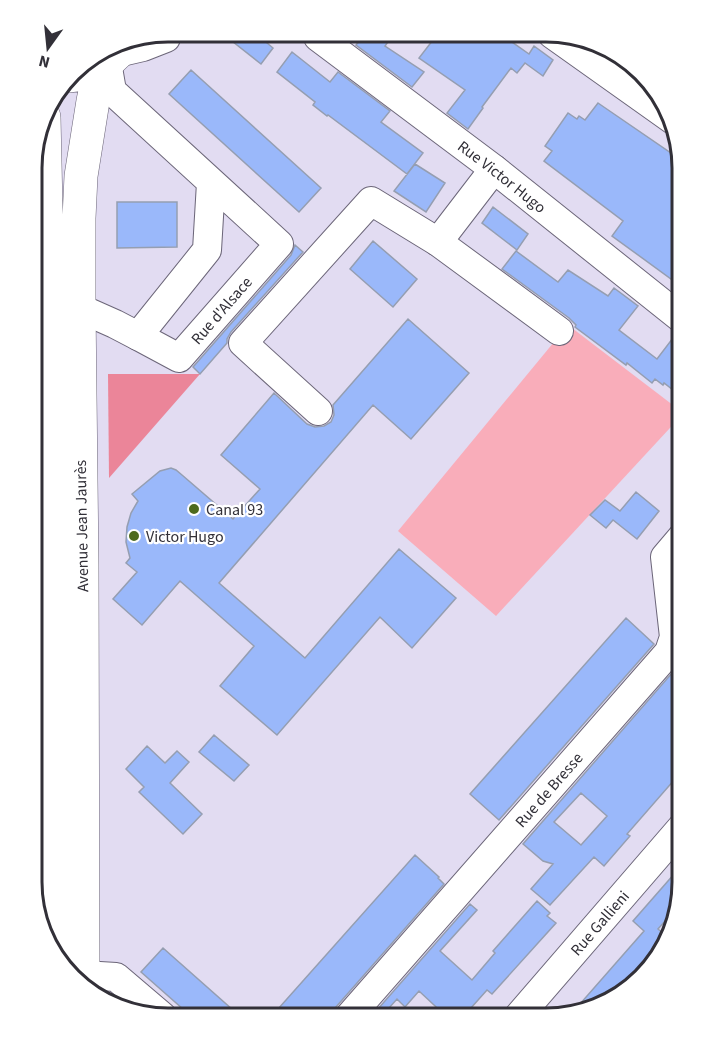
<svg xmlns="http://www.w3.org/2000/svg" width="714" height="1050" viewBox="0 0 714 1050" font-family="'Source Sans 3',sans-serif">
	<rect width="100%" height="100%" fill="#e2dcf2"/>
	<path fill="#f9adba" d="M 568,325 L 682,412 L 682,415 L 496,616 L 398,531 Z"/>
	<path fill="#eb8599" d="M 108,374 L 200,374 L 109,478 Z"/>
	<path fill="#9ab8fa" stroke="#959eb1" stroke-width="1.5" fill-rule="evenodd" d="M 502,35 L 529,54 L 534,46 L 553,60 L 543,76 L 525,63 L 517,73 L 511,68 L 482,107 L 483,108 L 468,129 L 447,113 L 465,90 L 419,58 L 436,36 Z
		M 363,36 L 392,36 L 385,46 L 424,72 L 412,87 L 356,45 Z
		M 252,37 L 260,37 L 273,48 L 261,64 L 228,38 Z
		M 292,52 L 330,82 L 338,72 L 390,111 L 381,122 L 423,153 L 407,174 L 328,115 L 327,116 L 313,105 L 315,102 L 277,72 Z
		M 191,70 L 321,188 L 299,212 L 169,94 Z
		M 598,103 L 681,160 L 682,174 L 675,184 L 682,189 L 682,287 L 612,236 L 623,221 L 544,161 L 552,151 L 545,146 L 568,113 L 577,119 L 579,116 L 585,120 Z
		M 415,164 L 445,183 L 426,212 L 394,191 Z
		M 117,202 L 177,202 L 177,247 L 117,248 Z
		M 493,207 L 528,234 L 517,250 L 482,223 Z
		M 373,241 L 417,279 L 393,307 L 350,269 Z
		M 295,245 L 303,252 L 231,332 L 227,339 L 227,343 L 200,374 L 193,367 L 291,255 Z
		M 516,251 L 558,282 L 568,270 L 608,296 L 614,288 L 638,306 L 619,330 L 657,359 L 676,334 L 682,335 L 682,397 L 664,383 L 663,385 L 655,379 L 652,383 L 627,363 L 626,365 L 575,327 L 576,325 L 569,318 L 502,269 Z
		M 408,319 L 469,373 L 411,439 L 373,405 L 219,583 L 305,658 L 399,549 L 456,598 L 412,648 L 380,617 L 277,735 L 220,686 L 254,646 L 180,581 L 142,625 L 113,599 L 137,572 L 126,563 L 130,558 L 126,542 L 127,527 L 131,513 L 138,501 L 132,494 L 160,471 L 171,468 L 176,470 L 182,475 L 233,519 L 260,489 L 221,455 L 274,393 L 307,424 L 315,427 L 324,426 L 331,422 L 334,415 L 333,405 Z
		M 636,492 L 659,511 L 637,539 L 613,520 L 606,528 L 590,515 L 605,500 L 620,511 Z
		M 626,618 L 654,644 L 499,820 L 470,794 Z
		M 679,665 L 682,668 L 682,771 L 627,834 L 630,836 L 604,866 L 594,857 L 550,905 L 531,889 L 553,864 L 543,861 L 523,844 ZM 581,793 L 607,816 L 581,845 L 554,822 Z
		M 214,735 L 249,765 L 234,781 L 199,752 Z
		M 147,746 L 165,763 L 177,751 L 189,762 L 170,783 L 202,814 L 183,834 L 139,792 L 144,787 L 126,769 Z
		M 415,855 L 439,877 L 438,878 L 444,884 L 336,1007 L 332,1014 L 332,1018 L 270,1018 Z
		M 682,865 L 682,891 L 675,910 L 658,929 L 666,936 L 654,965 L 599,1008 L 572,1013 L 644,931 L 633,921 Z
		M 537,901 L 550,913 L 547,916 L 556,923 L 492,994 L 487,990 L 462,1018 L 448,1018 L 419,991 L 405,1007 L 397,999 L 380,1018 L 370,1018 L 470,904 L 477,910 L 440,951 L 472,980 L 495,953 L 493,951 Z
		M 163,948 L 242,1018 L 192,1017 L 141,972 Z"/>
	<g fill="none" stroke-linecap="round" stroke-linejoin="round">
		<defs>
			<g id="minor">
				<path d="M 552,34 L 673,120"/>
				<path id="s1" d="M 318,37 L 494,169 L 682,319"/>
				<path d="M 117,53 L 143,47 L 166,38"/>
				<path d="M 107,62 L 112,91 L 279,244 L 179,358 L 138,336 L 207,250 L 211,183"/>
				<path d="M 438,242 L 494,169"/>
				<path d="M 79,308 L 115,324 L 138,336"/>
				<path d="M 318,411 L 243,343 L 371,201 L 438,242 L 559,331"/>
				<path d="M 83,975 L 116,977 L 163,1017"/>
				<path id="s2" d="M 348,1018 L 669,652 L 674,637 L 665,557 L 682,537"/>
				<path id="s3" d="M 517,1018 L 682,827"/>
			</g>
			<path id="major" d="M 69,76 C 94,75 116,60 127,39
				M 44,117 L 51,433 L 54,950
				M 83,987 L 82,564 L 79,308 L 79,218 L 81,176 L 93,101 L 100,67"/>
		</defs>
		<use href="#minor" stroke="#6c6679" stroke-width="30"/>
		<use href="#major" stroke="#6c6679" stroke-width="34"/>
		<use href="#minor" stroke="#fff" stroke-width="28"/>
		<use href="#major" stroke="#fff" stroke-width="33"/>
	</g>
	<g fill="#4d6a1e" stroke="#fff" stroke-width="2">
		<circle cx="194" cy="509" r="6"/>
		<circle cx="134" cy="536" r="6"/>
	</g>
	<g text-anchor="middle" stroke-width="4.5" stroke-linejoin="round" paint-order="stroke">
		<g font-size="16" fill="#323038" stroke="#fff">
			<text dy="6" stroke="none"><textPath href="#s1" startOffset="231">Rue Victor Hugo</textPath></text>
			<text transform="translate(221 310) rotate(-49)" y="6">Rue d'Alsace</text>
			<text transform="translate(81 526) rotate(-91)" y="6">Avenue Jean Jaurès</text>
			<text dy="6" stroke="none"><textPath href="#s2" startOffset="304">Rue de Bresse</textPath></text>
			<text dy="6" stroke="none"><textPath href="#s3" startOffset="126">Rue Gallieni</textPath></text>
		</g>
		<g font-size="16" fill="#323038" stroke="#fff" text-anchor="start">
			<text x="206" y="515">Canal 93</text>
			<text x="146" y="542">Victor Hugo</text>
		</g>
	</g>
	<path d="M0 0H714V1050H0ZM168 42H546A126 126 0 0 1 672 168V882A126 126 0 0 1 546 1008H168A126 126 0 0 1 42 882V168A126 126 0 0 1 168 42Z" fill="#fff" fill-rule="evenodd"/>
	<path fill="none" stroke="#323038" stroke-width="3" d="M168 42H546A126 126 0 0 1 672 168V882A126 126 0 0 1 546 1008H168A126 126 0 0 1 42 882V168A126 126 0 0 1 168 42Z"/>
	<g transform="translate(48 48) rotate(195)" stroke="#ffffff" stroke-width="4.5" paint-order="stroke">
	<path d="M0-4.5L10 22L0 15L-10 22Z" fill="#323038"/>
	<text y="-9" font-size="16" font-weight="bold" text-anchor="middle" fill="#323038">N</text>
	</g>
</svg>
